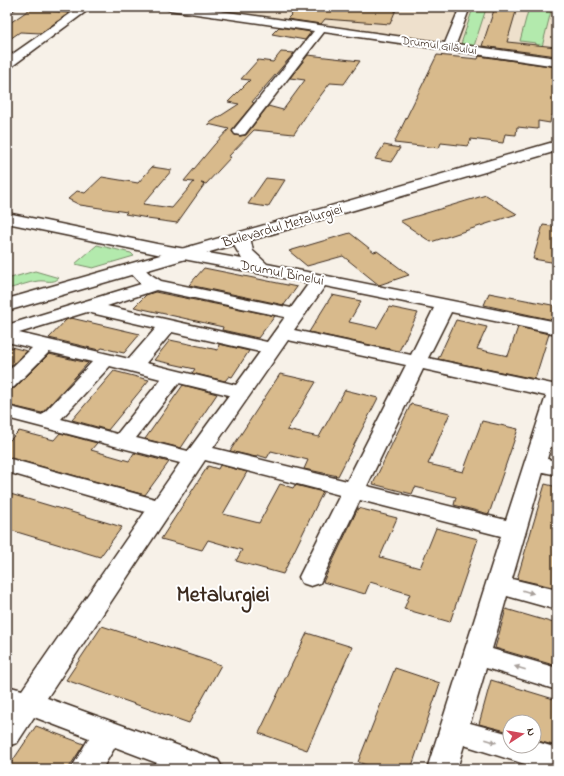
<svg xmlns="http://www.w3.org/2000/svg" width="564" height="776" viewBox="0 0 564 776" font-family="'Indie Flower',sans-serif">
	<rect width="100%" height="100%" fill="#f7f1e8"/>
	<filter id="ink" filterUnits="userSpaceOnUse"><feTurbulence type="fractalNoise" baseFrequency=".025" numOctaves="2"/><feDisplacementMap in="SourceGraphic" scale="8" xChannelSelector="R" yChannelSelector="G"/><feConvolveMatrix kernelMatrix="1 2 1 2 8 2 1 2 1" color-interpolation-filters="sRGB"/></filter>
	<g filter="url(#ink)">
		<path fill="#eee0cc" d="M 238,7 L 557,7 L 557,60 L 231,14 Z"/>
		<path fill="#b3eaad" stroke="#778a66" d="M 477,7 L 490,7 L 485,12 L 474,46 L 461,44 L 472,11 Z
			M 529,7 L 552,7 L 540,55 L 534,55 L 536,43 L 520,41 Z
			M 97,245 L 131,253 L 134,256 L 93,268 L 75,264 Z
			M 35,271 L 59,278 C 53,284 46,280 38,281 C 28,282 17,287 7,289 L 7,279 Z"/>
		<path fill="#d8ba8c" stroke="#3b2a1e" d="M 33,7 L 59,7 L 53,11 L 69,13 L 41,33 L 20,32 L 7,41 L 7,25 Z
			M 299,7 L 397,7 L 390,24 L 325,19 L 321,24 L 287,19 Z
			M 495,7 L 517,8 L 507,42 L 557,47 L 557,56 L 482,46 Z
			M 279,27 L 311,32 L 305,40 L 272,34 Z
			M 281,52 L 294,53 L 252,102 L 254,103 L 234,127 L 232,132 L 235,135 L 240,136 L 246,135 L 268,106 L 283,110 L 305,80 L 290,78 L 308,55 L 360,61 L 344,84 L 330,83 L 309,111 L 294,134 L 254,130 L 228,157 L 231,157 L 206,184 L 201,183 L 204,185 L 177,223 L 147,219 L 148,218 L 125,214 L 127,212 L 80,205 L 68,199 L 77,191 L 85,193 L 102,177 L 138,183 L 152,167 L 172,170 L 143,204 L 172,208 L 194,182 L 184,181 L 214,145 L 229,129 L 208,124 L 239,104 L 228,102 L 250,80 L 241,79 L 258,60 L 273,62 Z
			M 437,55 L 478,59 L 479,56 L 557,67 L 557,116 L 551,116 L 550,123 L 538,121 L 538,129 L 517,127 L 516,135 L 505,134 L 503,143 L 471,139 L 468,146 L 441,143 L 439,148 L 394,143 Z
			M 384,145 L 400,148 L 391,162 L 375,159 Z
			M 266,178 L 285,180 L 268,207 L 248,204 Z
			M 486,195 L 517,214 L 431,242 L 400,221 Z
			M 543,225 L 557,227 L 557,263 L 533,259 Z
			M 350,233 L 374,252 L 377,251 L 409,275 L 379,285 L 343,256 L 307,266 L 289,251 Z
			M 204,268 L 239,275 L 297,287 L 284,305 L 189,285 Z
			M 155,292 L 275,316 L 258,338 L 222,330 L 223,327 L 134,307 L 146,295 Z
			M 489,293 L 557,306 L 553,320 L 484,305 Z
			M 332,295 L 361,301 L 349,322 L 377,328 L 389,307 L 418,313 L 399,351 L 309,332 Z
			M 71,318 L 140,334 L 124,353 L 102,348 L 99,350 L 49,338 L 66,320 Z
			M 456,320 L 487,327 L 477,349 L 508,356 L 518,327 L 549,334 L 535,379 L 438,359 Z
			M 170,340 L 218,350 L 219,344 L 249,351 L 232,377 L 229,376 L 225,381 L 192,373 L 195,369 L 154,360 Z
			M 7,346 L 27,351 L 7,370 Z
			M 49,354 L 88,363 L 42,413 L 7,405 L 7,390 L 15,388 Z
			M 114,371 L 149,380 L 108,430 L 72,420 Z
			M 280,374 L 316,382 L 287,430 L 319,437 L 345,390 L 378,398 L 338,476 L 304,469 L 308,460 L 271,451 L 267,458 L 257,455 L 256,457 L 230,451 Z
			M 183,385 L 217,394 L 181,448 L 145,439 Z
			M 411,404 L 450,413 L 428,464 L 463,472 L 482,421 L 518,429 L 489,514 L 454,505 L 456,497 L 415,487 L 412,494 L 373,484 Z
			M 19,431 L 54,440 L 60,433 L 97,443 L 91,450 L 129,461 L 134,453 L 169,462 L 145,495 L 7,457 L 7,443 Z
			M 220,465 L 247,472 L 223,514 L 259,523 L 280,484 L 293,488 L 295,485 L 323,492 L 283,574 L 236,561 L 242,550 L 208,540 L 202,550 L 161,539 L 208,466 L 218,469 Z
			M 545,484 L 557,487 L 557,588 L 517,579 Z
			M 7,493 L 122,527 L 100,557 L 7,529 Z
			M 358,508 L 397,518 L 380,557 L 420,568 L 436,528 L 478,539 L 450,622 L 404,609 L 410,594 L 370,582 L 365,594 L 323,582 Z
			M 506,609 L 557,624 L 557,666 L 495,648 Z
			M 102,626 L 221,665 L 189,723 L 66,680 Z
			M 307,633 L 352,647 L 307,750 L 259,733 Z
			M 395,668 L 440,683 L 411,769 L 377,769 L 358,762 Z
			M 491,680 L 557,700 L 557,746 L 534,740 L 534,722 L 510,722 L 510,732 L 479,724 Z
			M 36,726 L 84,744 L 68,769 L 7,769 Z"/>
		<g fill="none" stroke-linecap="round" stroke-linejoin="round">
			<defs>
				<path id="minor" d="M 7,7 L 17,7 L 7,13 Z
					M 80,7 L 92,7 L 11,67 L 7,68 L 7,58 Z
					M 164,7 L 192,7 L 445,43 L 460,7 L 470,7 L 456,44 L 557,58 L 557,66 L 324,32 L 245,134 L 240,135 L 235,134 L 233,131 L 235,128 L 314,31 L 169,10 Z
					M 7,213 L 157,244 L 242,259 L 235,247 L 234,237 L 236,234 L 242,232 L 248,234 L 250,237 L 253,251 L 267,264 L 557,322 L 557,334 L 451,312 L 428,358 L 557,385 L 557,425 L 547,459 L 557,461 L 557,475 L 543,472 L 512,579 L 557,590 L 557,610 L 507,596 L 492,649 L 557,668 L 557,690 L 486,668 L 470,723 L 510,734 L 510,746 L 534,746 L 534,741 L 557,748 L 557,769 L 541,769 L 464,745 L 457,769 L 427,769 L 501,536 L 360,500 L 320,583 L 311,586 L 302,583 L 299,577 L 340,495 L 205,460 L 47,698 L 218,760 L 223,769 L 173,769 L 115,747 L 102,769 L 71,769 L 89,738 L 34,717 L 17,743 L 7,746 L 7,711 L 8,709 L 7,708 L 7,686 L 22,690 L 145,512 L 7,472 L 7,458 L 155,499 L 180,463 L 7,418 L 7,406 L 42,415 L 92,362 L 49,352 L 14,387 L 7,389 L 7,372 L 32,348 L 7,342 L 7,325 L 141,284 L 126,268 L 129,264 C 140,262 142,266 149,273 C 152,276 157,278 161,281 L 291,308 L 309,283 L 157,254 L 7,223 ZM 325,286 L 434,308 L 411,355 L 294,330 ZM 156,290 L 285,317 L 267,342 L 107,306 ZM 87,312 L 156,328 L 129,359 L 19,333 ZM 172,332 L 260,352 L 236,385 L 146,363 ZM 288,340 L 406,365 L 347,481 L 213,448 ZM 110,366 L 161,379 L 117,434 L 61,419 ZM 423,369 L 546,396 L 506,520 L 367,486 ZM 179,383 L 229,395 L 188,451 L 136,438 Z"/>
				<path id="major" d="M 557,141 L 557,151 L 7,311 L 7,299 Z"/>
			</defs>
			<use href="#minor" stroke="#3b2a1e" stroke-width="3"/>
			<use href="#major" stroke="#3b2a1e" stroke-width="3"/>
			<use href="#minor" fill="#fff" fill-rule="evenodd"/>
			<use href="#major" fill="#fff" fill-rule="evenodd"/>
		</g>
		<defs><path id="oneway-solid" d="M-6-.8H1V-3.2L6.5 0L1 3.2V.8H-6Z"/></defs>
		<g fill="#a79f9a">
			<use href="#oneway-solid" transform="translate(528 592) rotate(16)"/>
			<use href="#oneway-solid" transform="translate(520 668) rotate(-163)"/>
			<use href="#oneway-solid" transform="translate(491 741) rotate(17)"/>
		</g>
	</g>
	<g text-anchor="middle" stroke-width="4" stroke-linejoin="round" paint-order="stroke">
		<g font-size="12" fill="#3b2a1e" stroke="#fff">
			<text transform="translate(439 45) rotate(8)" y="4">Drumul Gilăului</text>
		</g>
		<g font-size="14" fill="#3b2a1e" stroke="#fff">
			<text transform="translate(282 225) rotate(-16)" y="5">Bulevardul Metalurgiei</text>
			<text transform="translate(282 272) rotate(11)" y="5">Drumul Binelui</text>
		</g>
		<g font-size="22" font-weight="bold" fill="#3b2a1e" stroke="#fff">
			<text x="223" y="601">Metalurgiei</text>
		</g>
	</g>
	<rect width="564" height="776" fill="none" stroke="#fff" stroke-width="24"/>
	<rect x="12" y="12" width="540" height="752" fill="none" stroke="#3b2a1e" stroke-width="1.5" filter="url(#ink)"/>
	<g transform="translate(522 734) rotate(78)"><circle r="19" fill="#ffffff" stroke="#b1aaa5"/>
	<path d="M0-3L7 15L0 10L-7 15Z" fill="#d1495b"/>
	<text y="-6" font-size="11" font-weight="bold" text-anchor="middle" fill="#3b2a1e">N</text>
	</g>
</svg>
